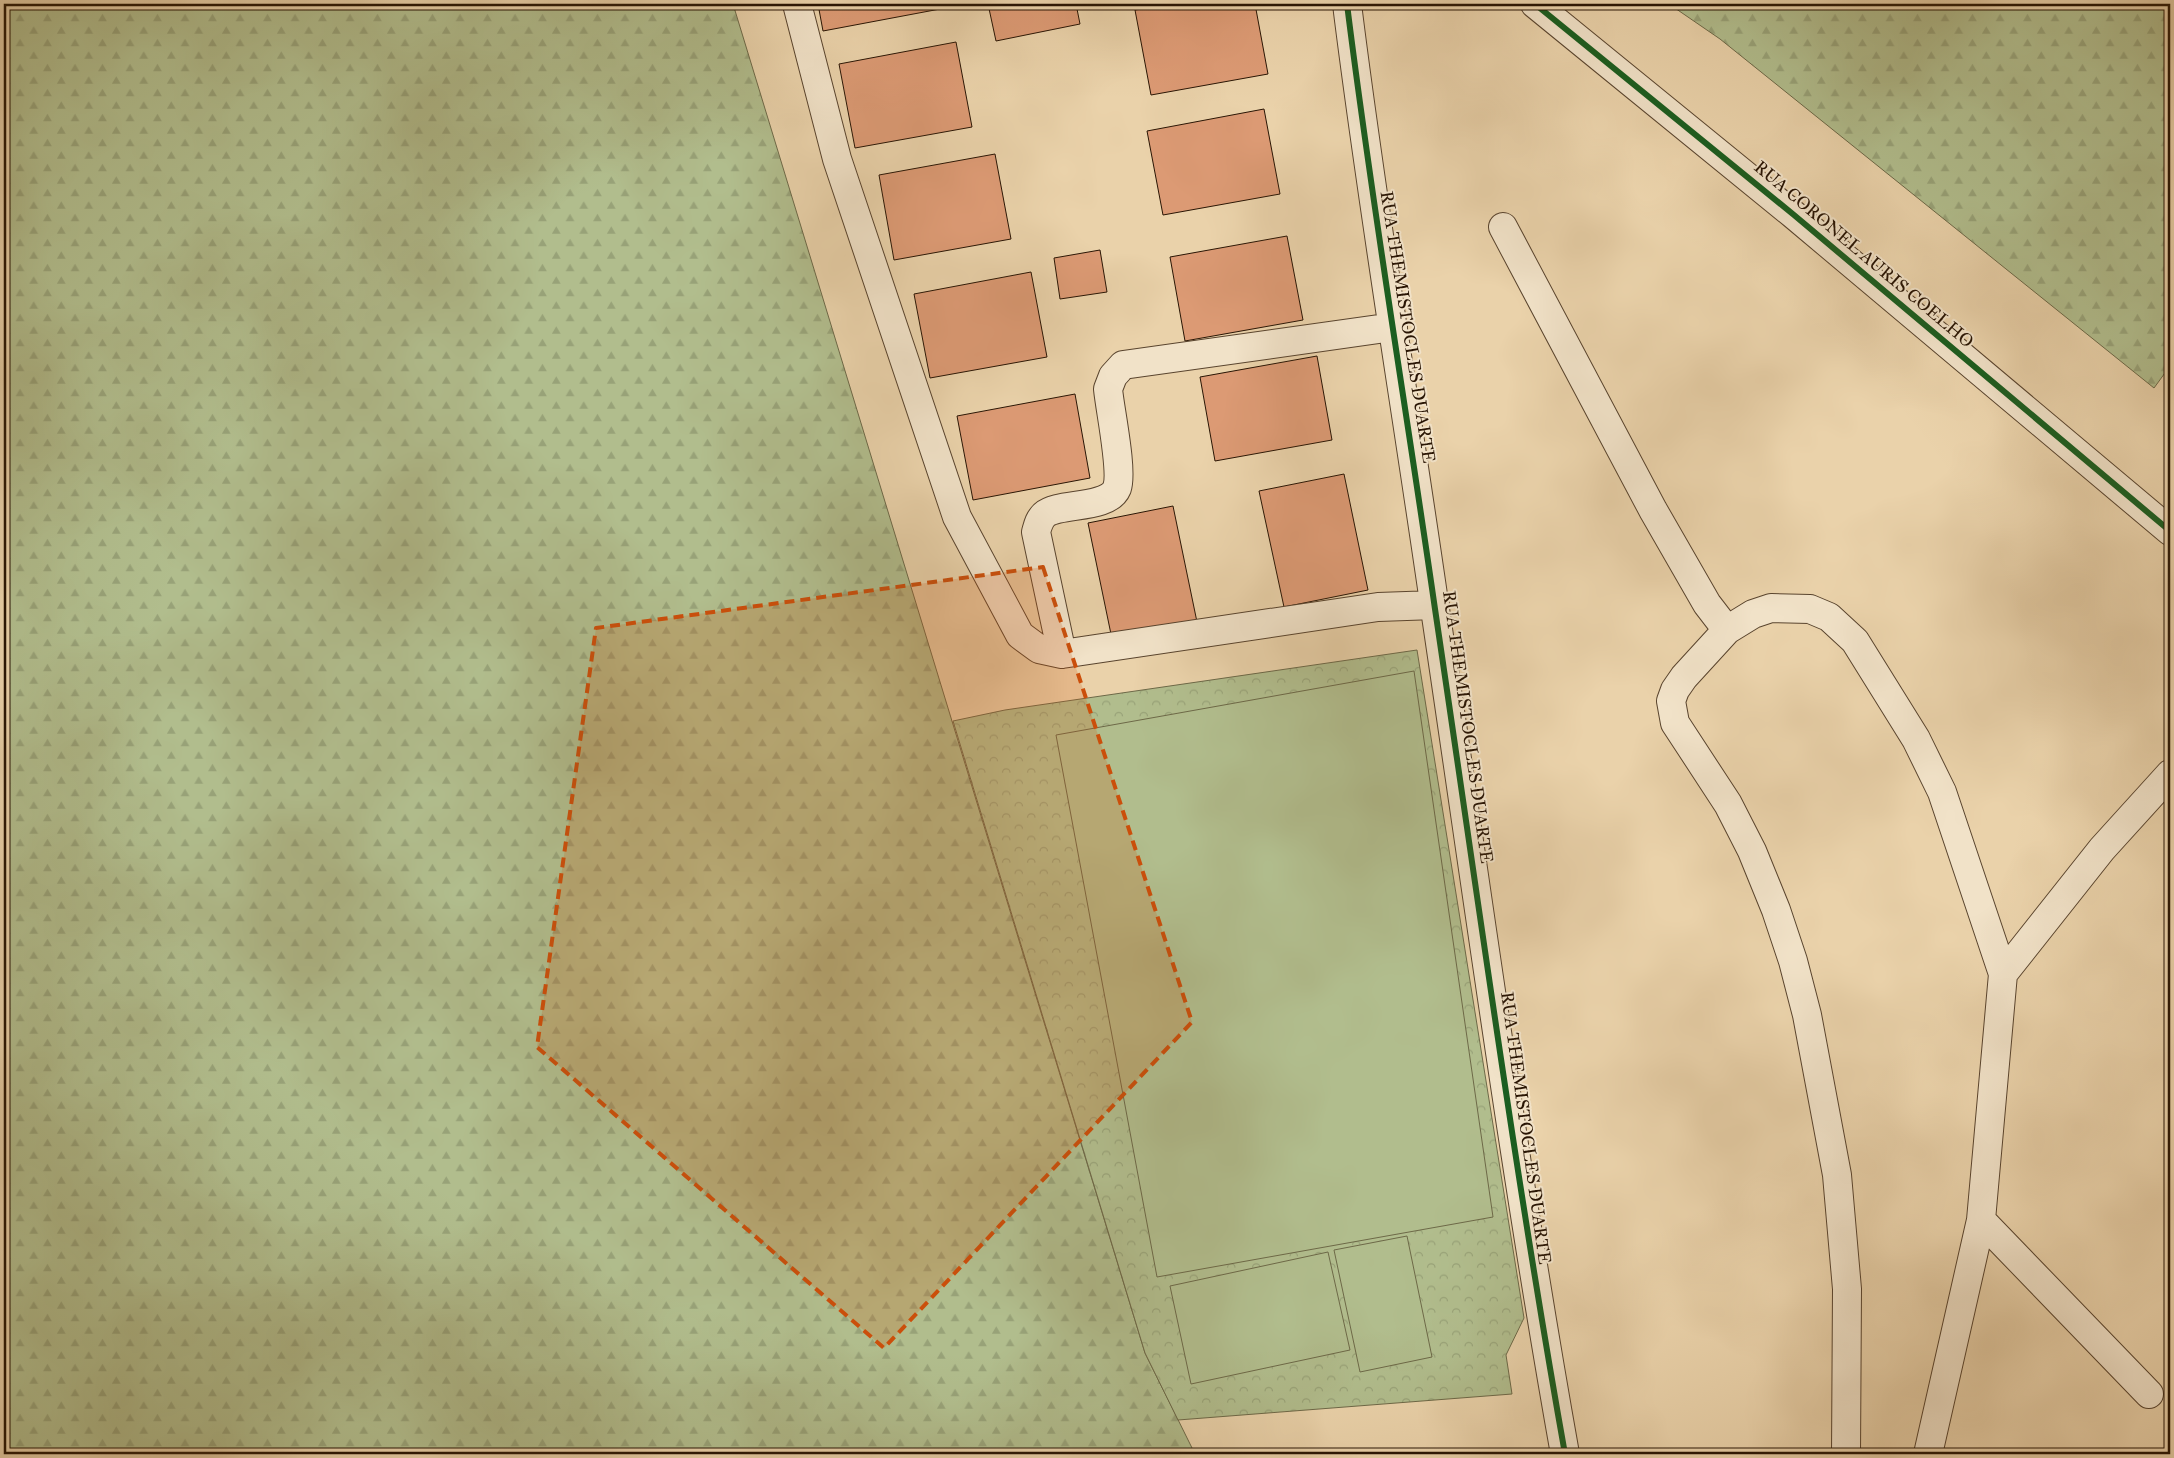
<svg xmlns="http://www.w3.org/2000/svg" width="2174" height="1458" viewBox="0 0 2174 1458" font-family="'IM FELL Great Primer',serif">
	<defs>
		<pattern id="forest-firs" width="22" height="20" patternUnits="userSpaceOnUse" patternTransform="scale(1.25)"><rect width="22" height="20" fill="#b1bd8d"/><path d="M5 1l3.5 6h-7zM16 11l3.5 6h-7z" fill="#98a278"/></pattern>
		<pattern id="park-crowns" width="20" height="18" patternUnits="userSpaceOnUse" patternTransform="scale(1.25)"><rect width="20" height="18" fill="#b1bd8d"/><path d="M2 6a3 3 0 1 1 6 0M12 15a3 3 0 1 1 6 0" fill="none" stroke="#98a278"/></pattern>
	</defs>
	<rect width="100%" height="100%" fill="#ead2aa"/>
	<filter id="stains"><feTurbulence type="fractalNoise" baseFrequency=".004" numOctaves="4"/><feColorMatrix values="0 0 0 0 .2 0 0 0 0 .09 0 0 0 0 .02 0 0 0 .5 -.17"/></filter>
	<radialGradient id="worn" r=".72"><stop offset=".6" stop-color="#630" stop-opacity="0"/><stop offset="1" stop-color="#630" stop-opacity=".3"/></radialGradient>
	<path fill="url(#forest-firs)" stroke="#6d6948" d="M 4,4 L 733,4 L 1145,1353 L 1195,1454 L 4,1454 Z
		M 1669,4 L 2170,4 L 2170,366 L 2154,388 L 1720,39 Z"/>
	<path fill="url(#park-crowns)" stroke="#6d6948" d="M 1417,650 L 1524,1318 L 1506,1355 L 1512,1394 L 1178,1420 L 1145,1353 L 953,721 L 1005,710 Z"/>
	<path fill="#b1bd8d" stroke="#6d6948" d="M 1414,671 L 1493,1217 L 1157,1277 L 1056,735 Z
		M 1407,1236 L 1432,1357 L 1360,1372 L 1334,1250 Z
		M 1328,1252 L 1350,1350 L 1191,1384 L 1170,1286 Z"/>
	<path fill="#dc9a74" stroke="#291504" d="M 818,4 L 939,4 L 940,9 L 823,31 Z
		M 988,4 L 1076,4 L 1080,24 L 996,41 Z
		M 1171,4 L 1255,4 L 1268,74 L 1151,95 L 1135,10 Z
		M 956,42 L 972,127 L 855,148 L 839,64 Z
		M 1264,109 L 1280,194 L 1163,215 L 1147,131 Z
		M 995,154 L 1011,239 L 894,260 L 879,175 Z
		M 1287,236 L 1303,320 L 1185,341 L 1170,257 Z
		M 1100,250 L 1107,292 L 1060,299 L 1054,258 Z
		M 1031,272 L 1047,357 L 930,378 L 914,294 Z
		M 1317,356 L 1332,440 L 1215,461 L 1200,377 Z
		M 1075,394 L 1090,478 L 973,500 L 957,416 Z
		M 1344,474 L 1368,590 L 1284,607 L 1259,491 Z
		M 1173,506 L 1197,622 L 1112,639 L 1088,523 Z"/>
	<g fill="none" stroke-linecap="round" stroke-linejoin="round">
		<defs>
			<path id="minor" d="M 797,4 L 837,159 L 957,517 L 1020,635 L 1039,649 L 1062,654 L 1378,607 L 1435,605
				M 1347,4 C 1372,206 1406,407 1435,609 C 1477,891 1515,1174 1565,1454
				M 1535,4 L 1794,215 L 2170,531
				M 1503,227 L 1653,510 L 1707,604 L 1727,630
				M 1062,654 L 1036,532 C 1038,525 1039,520 1044,515 C 1058,502 1108,510 1117,488 C 1123,471 1110,410 1108,389 L 1113,376 L 1123,365 L 1393,327
				M 2003,974 L 2102,849 L 2170,774
				M 1981,1220 L 2149,1394
				M 1846,1454 L 1847,1289 L 1837,1175 L 1807,1015 L 1793,961 L 1776,910 L 1752,851 L 1728,804 L 1675,723 L 1671,701 L 1675,690 L 1684,677 L 1727,630 L 1753,614 L 1771,608 L 1810,609 L 1829,617 L 1855,641 L 1916,739 L 1942,792 L 2003,974 L 1981,1220 L 1928,1454"/>
		</defs>
		<use href="#minor" stroke="#59442e" stroke-width="30"/>
		<use href="#minor" stroke="#f1e2c8" stroke-width="28"/>
		<defs>
			<path id="cycleway" d="M 1347,4 C 1372,206 1406,407 1435,609 C 1477,891 1515,1174 1565,1454
				M 1535,4 L 1794,215 L 2170,531"/>
		</defs>
		<use href="#cycleway" stroke="#f1e2c8" stroke-width="9"/>
		<use href="#cycleway" stroke="#1b5e20" stroke-width="6"/>
	</g>
	<path fill="#cb4f0b" fill-opacity="0.2" stroke="#cb4f0b" stroke-width="4" stroke-dasharray="10 6" stroke-linejoin="round" d="M 1043,567 L 1192,1022 L 884,1348 L 537,1047 L 596,628 Z"/>
	<g text-anchor="middle" stroke-width="4" stroke-linejoin="round" paint-order="stroke">
		<g font-size="18" fill="#291504" stroke="#f1e2c8">
			<text transform="translate(1864 254) rotate(40)" y="6">RUA CORONEL AURIS COELHO</text>
			<text transform="translate(1408 327) rotate(81)" y="6">RUA THEMISTOCLES DUARTE</text>
			<text transform="translate(1468 727) rotate(82)" y="6">RUA THEMISTOCLES DUARTE</text>
			<text transform="translate(1526 1128) rotate(82)" y="6">RUA THEMISTOCLES DUARTE</text>
		</g>
	</g>
	<rect width="2174" height="1458" fill="none" stroke="#ead2aa" stroke-width="20"/>
	<rect x="5" y="5" width="2164" height="1448" fill="none" stroke="#291504" stroke-width="2.5"/>
	<rect x="10" y="10" width="2154" height="1438" fill="none" stroke="#291504"/>
	<rect width="100%" height="100%" filter="url(#stains)"/>
	<rect width="100%" height="100%" fill="url(#worn)"/>
</svg>
